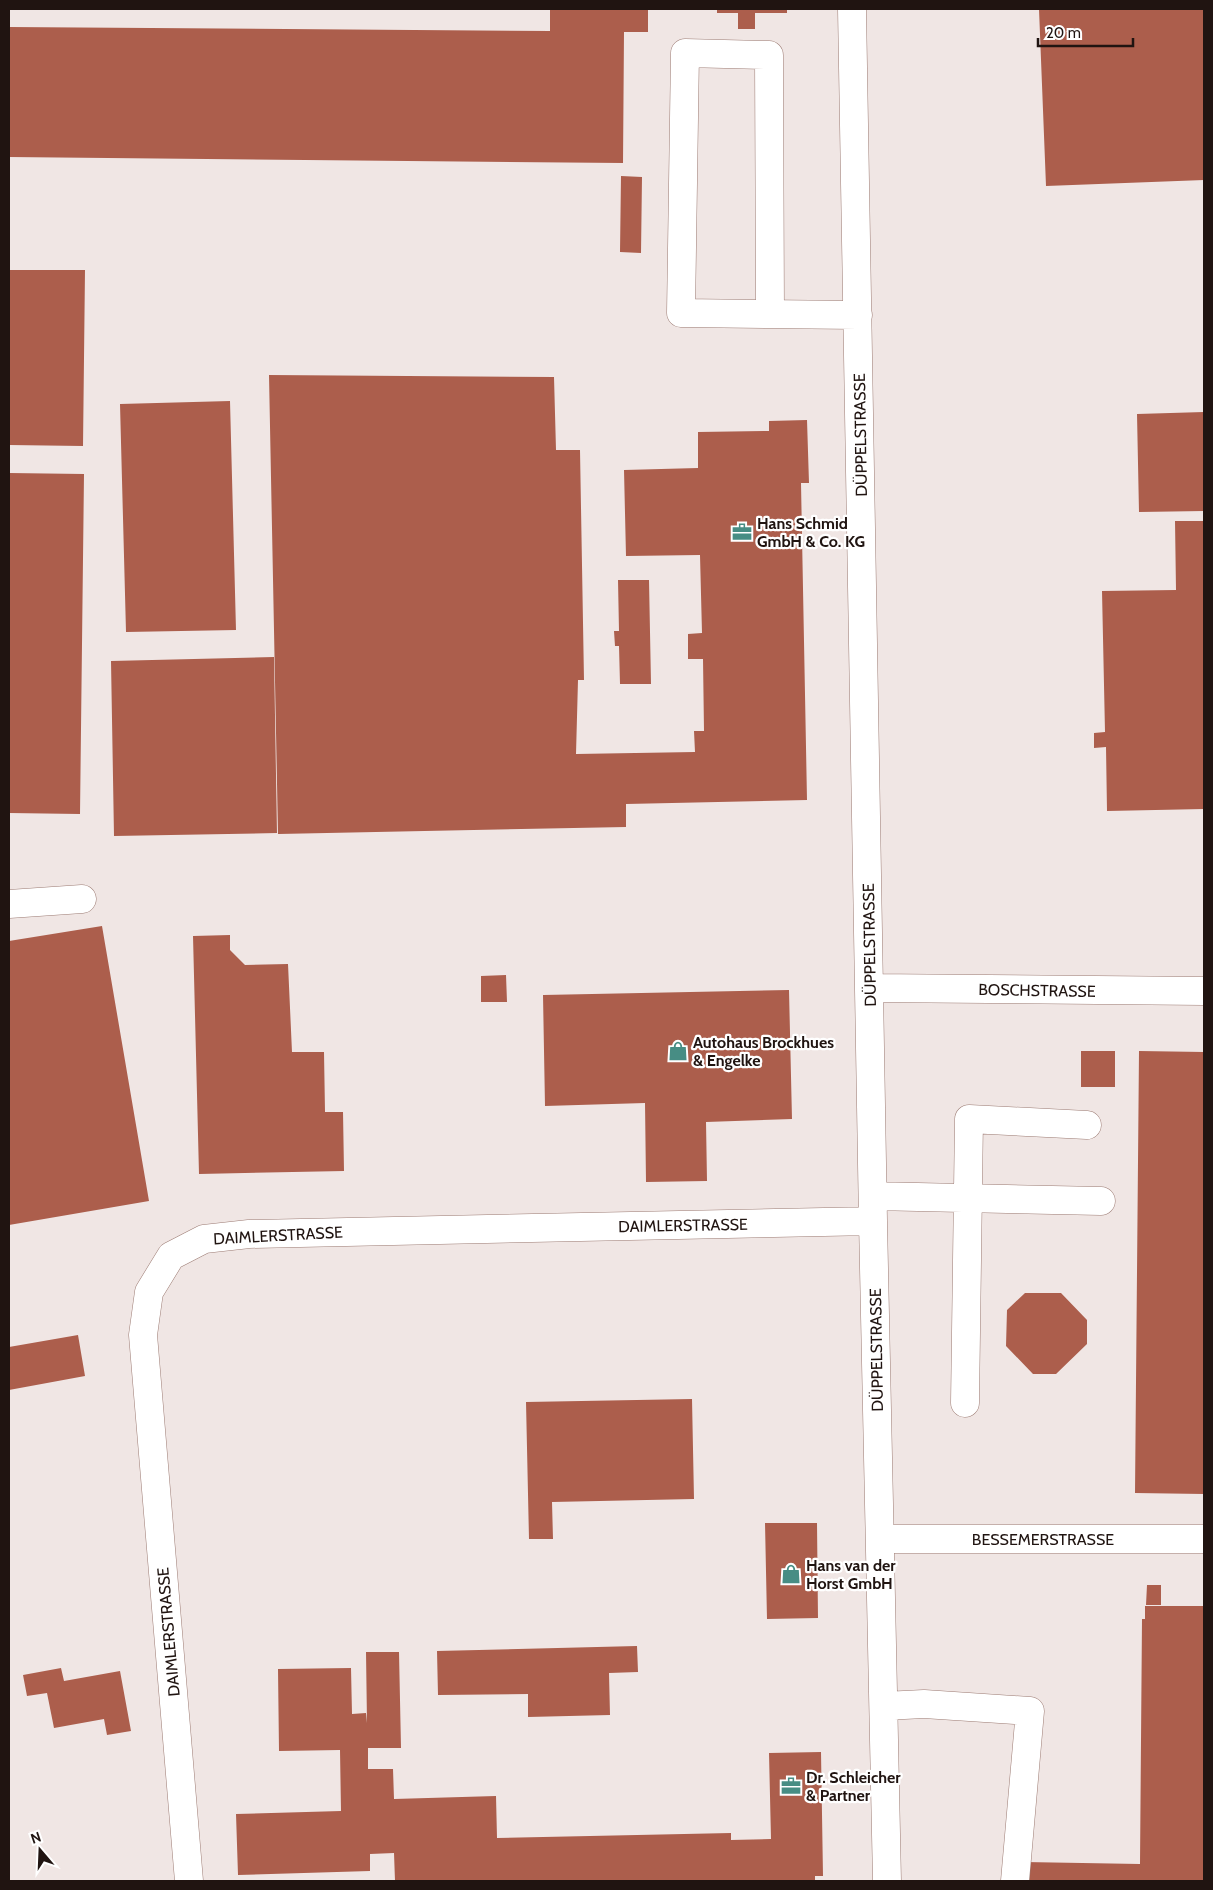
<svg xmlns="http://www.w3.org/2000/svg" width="1213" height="1890" viewBox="0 0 1213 1890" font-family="Cabin,sans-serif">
	<rect width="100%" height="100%" fill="#fff7f5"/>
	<path fill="#f0e6e4" d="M 9,9 L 1204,9 L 1204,1881 L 9,1881 Z"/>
	<path fill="#ac5e4c" d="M 550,9 L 648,9 L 648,32 L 624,32 L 623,163 L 9,157 L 9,27 L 550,31 Z
		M 717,9 L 787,9 L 787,13 L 755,13 L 755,29 L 738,29 L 738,13 L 717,13 Z
		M 1039,9 L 1204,9 L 1204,180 L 1046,186 Z
		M 621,176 L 642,177 L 641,253 L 620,252 Z
		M 9,270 L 85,270 L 83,446 L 9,445 Z
		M 269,375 L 554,377 L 556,450 L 580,450 L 584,680 L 578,680 L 576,754 L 695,752 L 694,731 L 704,731 L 703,659 L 688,659 L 688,634 L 702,633 L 700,555 L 626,556 L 624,470 L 698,468 L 698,432 L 769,431 L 769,421 L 807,420 L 809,483 L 801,483 L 807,800 L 626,804 L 626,827 L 278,834 Z
		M 230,401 L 236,630 L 126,632 L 120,404 Z
		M 1204,412 L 1204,511 L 1139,512 L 1137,414 Z
		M 9,473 L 84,474 L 80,814 L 9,813 Z
		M 1175,521 L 1204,521 L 1204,809 L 1107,811 L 1106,747 L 1094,748 L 1094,733 L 1105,732 L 1102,591 L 1176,590 Z
		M 618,580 L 649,580 L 651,684 L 620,684 L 619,646 L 615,646 L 614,631 L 619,631 Z
		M 274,657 L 277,833 L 114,836 L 111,661 Z
		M 102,926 L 149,1201 L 9,1225 L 9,941 Z
		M 230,935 L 230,950 L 245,965 L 288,964 L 292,1052 L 324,1052 L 325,1112 L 343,1112 L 344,1171 L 199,1174 L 193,936 Z
		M 506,975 L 507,1002 L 481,1002 L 481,976 Z
		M 789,990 L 792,1119 L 706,1122 L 707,1181 L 646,1182 L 645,1103 L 545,1106 L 543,995 Z
		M 1081,1051 L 1115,1051 L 1115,1087 L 1081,1087 Z
		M 1139,1051 L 1204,1052 L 1204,1494 L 1135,1493 Z
		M 1025,1293 L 1061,1293 L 1087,1320 L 1087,1344 L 1056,1374 L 1033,1374 L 1006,1346 L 1007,1310 Z
		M 78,1335 L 85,1376 L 9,1390 L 9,1347 Z
		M 692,1399 L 694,1499 L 552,1502 L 553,1539 L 529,1539 L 526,1402 Z
		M 765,1523 L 817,1523 L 818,1618 L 767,1619 Z
		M 1147,1585 L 1161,1585 L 1161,1605 L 1146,1605 Z
		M 1145,1606 L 1204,1606 L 1204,1881 L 1023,1881 L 1024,1862 L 1140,1864 L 1142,1619 L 1145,1619 Z
		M 637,1646 L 638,1672 L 609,1673 L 610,1715 L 528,1717 L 528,1694 L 438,1695 L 437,1651 Z
		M 366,1652 L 399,1652 L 401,1748 L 368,1748 L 368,1769 L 393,1769 L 394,1799 L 496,1796 L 497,1838 L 731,1833 L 731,1840 L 771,1839 L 769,1753 L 821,1752 L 823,1876 L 815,1876 L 815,1881 L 395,1881 L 394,1853 L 370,1854 L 370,1871 L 238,1875 L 236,1814 L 341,1811 L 340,1750 L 279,1751 L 278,1669 L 351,1668 L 352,1714 L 366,1713 L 367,1723 Z
		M 61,1668 L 64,1681 L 120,1671 L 131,1731 L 107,1735 L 104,1719 L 54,1728 L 47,1693 L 27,1696 L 23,1675 Z"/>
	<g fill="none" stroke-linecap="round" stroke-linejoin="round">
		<defs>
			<path id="minor" d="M 852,9 L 873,1221 L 887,1881
				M 770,314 L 769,55 L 685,53 L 681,313 L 858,315
				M 9,904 L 82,899
				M 870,988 L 1204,991
				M 873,1196 L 1101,1201
				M 965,1403 L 969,1119 L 1087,1125
				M 881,1539 L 1204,1539
				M 884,1706 L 924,1704 L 1030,1711 L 1015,1881
				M 189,1881 L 143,1335 L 149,1292 L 171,1256 L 204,1239 L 249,1234 L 873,1221"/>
		</defs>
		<use href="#minor" stroke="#9c7b73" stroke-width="29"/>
		<use href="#minor" stroke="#fff" stroke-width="28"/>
	</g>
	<defs>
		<symbol id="office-bare" viewBox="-9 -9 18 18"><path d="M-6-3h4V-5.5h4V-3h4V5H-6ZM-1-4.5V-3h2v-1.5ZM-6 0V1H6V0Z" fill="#478d84" stroke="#fff" stroke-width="2.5" paint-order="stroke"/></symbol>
		<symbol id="shop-bare" viewBox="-9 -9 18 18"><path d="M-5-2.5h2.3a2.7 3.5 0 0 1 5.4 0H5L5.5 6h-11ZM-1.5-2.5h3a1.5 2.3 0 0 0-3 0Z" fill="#478d84" stroke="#fff" stroke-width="2.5" paint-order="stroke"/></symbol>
	</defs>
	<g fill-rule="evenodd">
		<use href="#office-bare" x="728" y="518" width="28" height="28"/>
		<use href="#shop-bare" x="664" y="1037" width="28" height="28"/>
		<use href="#shop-bare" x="777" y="1560" width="28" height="28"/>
		<use href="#office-bare" x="777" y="1772" width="28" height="28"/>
	</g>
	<g text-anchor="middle" stroke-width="4.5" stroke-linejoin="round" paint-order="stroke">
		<g font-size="16" fill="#201411" stroke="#fff">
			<text transform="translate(860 435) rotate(-91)" y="6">DÜPPELSTRASSE</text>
			<text transform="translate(869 945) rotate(-91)" y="6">DÜPPELSTRASSE</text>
			<text transform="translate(1037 990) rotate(1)" y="6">BOSCHSTRASSE</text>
			<text transform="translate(683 1225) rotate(-1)" y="6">DAIMLERSTRASSE</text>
			<text transform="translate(278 1235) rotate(-3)" y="6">DAIMLERSTRASSE</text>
			<text transform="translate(876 1350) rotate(-91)" y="6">DÜPPELSTRASSE</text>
			<text x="1043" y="1545">BESSEMERSTRASSE</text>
			<text transform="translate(168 1632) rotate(-95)" y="6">DAIMLERSTRASSE</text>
		</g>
		<g font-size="16" font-weight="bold" fill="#201411" stroke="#fff" text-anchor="start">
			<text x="757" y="529">Hans Schmid<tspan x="757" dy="18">GmbH &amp; Co. KG</tspan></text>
			<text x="693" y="1048">Autohaus Brockhues<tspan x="693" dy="18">&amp; Engelke</tspan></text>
			<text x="806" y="1571">Hans van der<tspan x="806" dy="18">Horst GmbH</tspan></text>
			<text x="806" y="1783">Dr. Schleicher<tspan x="806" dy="18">&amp; Partner</tspan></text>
		</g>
	</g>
	<rect width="1213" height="1890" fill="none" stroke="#201411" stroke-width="20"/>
	<g transform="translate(40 1850) rotate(341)" stroke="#ffffff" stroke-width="4" paint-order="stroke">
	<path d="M0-4L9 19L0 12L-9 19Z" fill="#201411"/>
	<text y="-8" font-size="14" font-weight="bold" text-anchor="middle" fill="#201411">N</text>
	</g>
	<path d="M1038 38v8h95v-8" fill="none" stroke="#201411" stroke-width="2.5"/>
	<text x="1046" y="38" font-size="15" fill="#201411" stroke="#ffffff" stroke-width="4" paint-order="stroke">20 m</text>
</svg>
